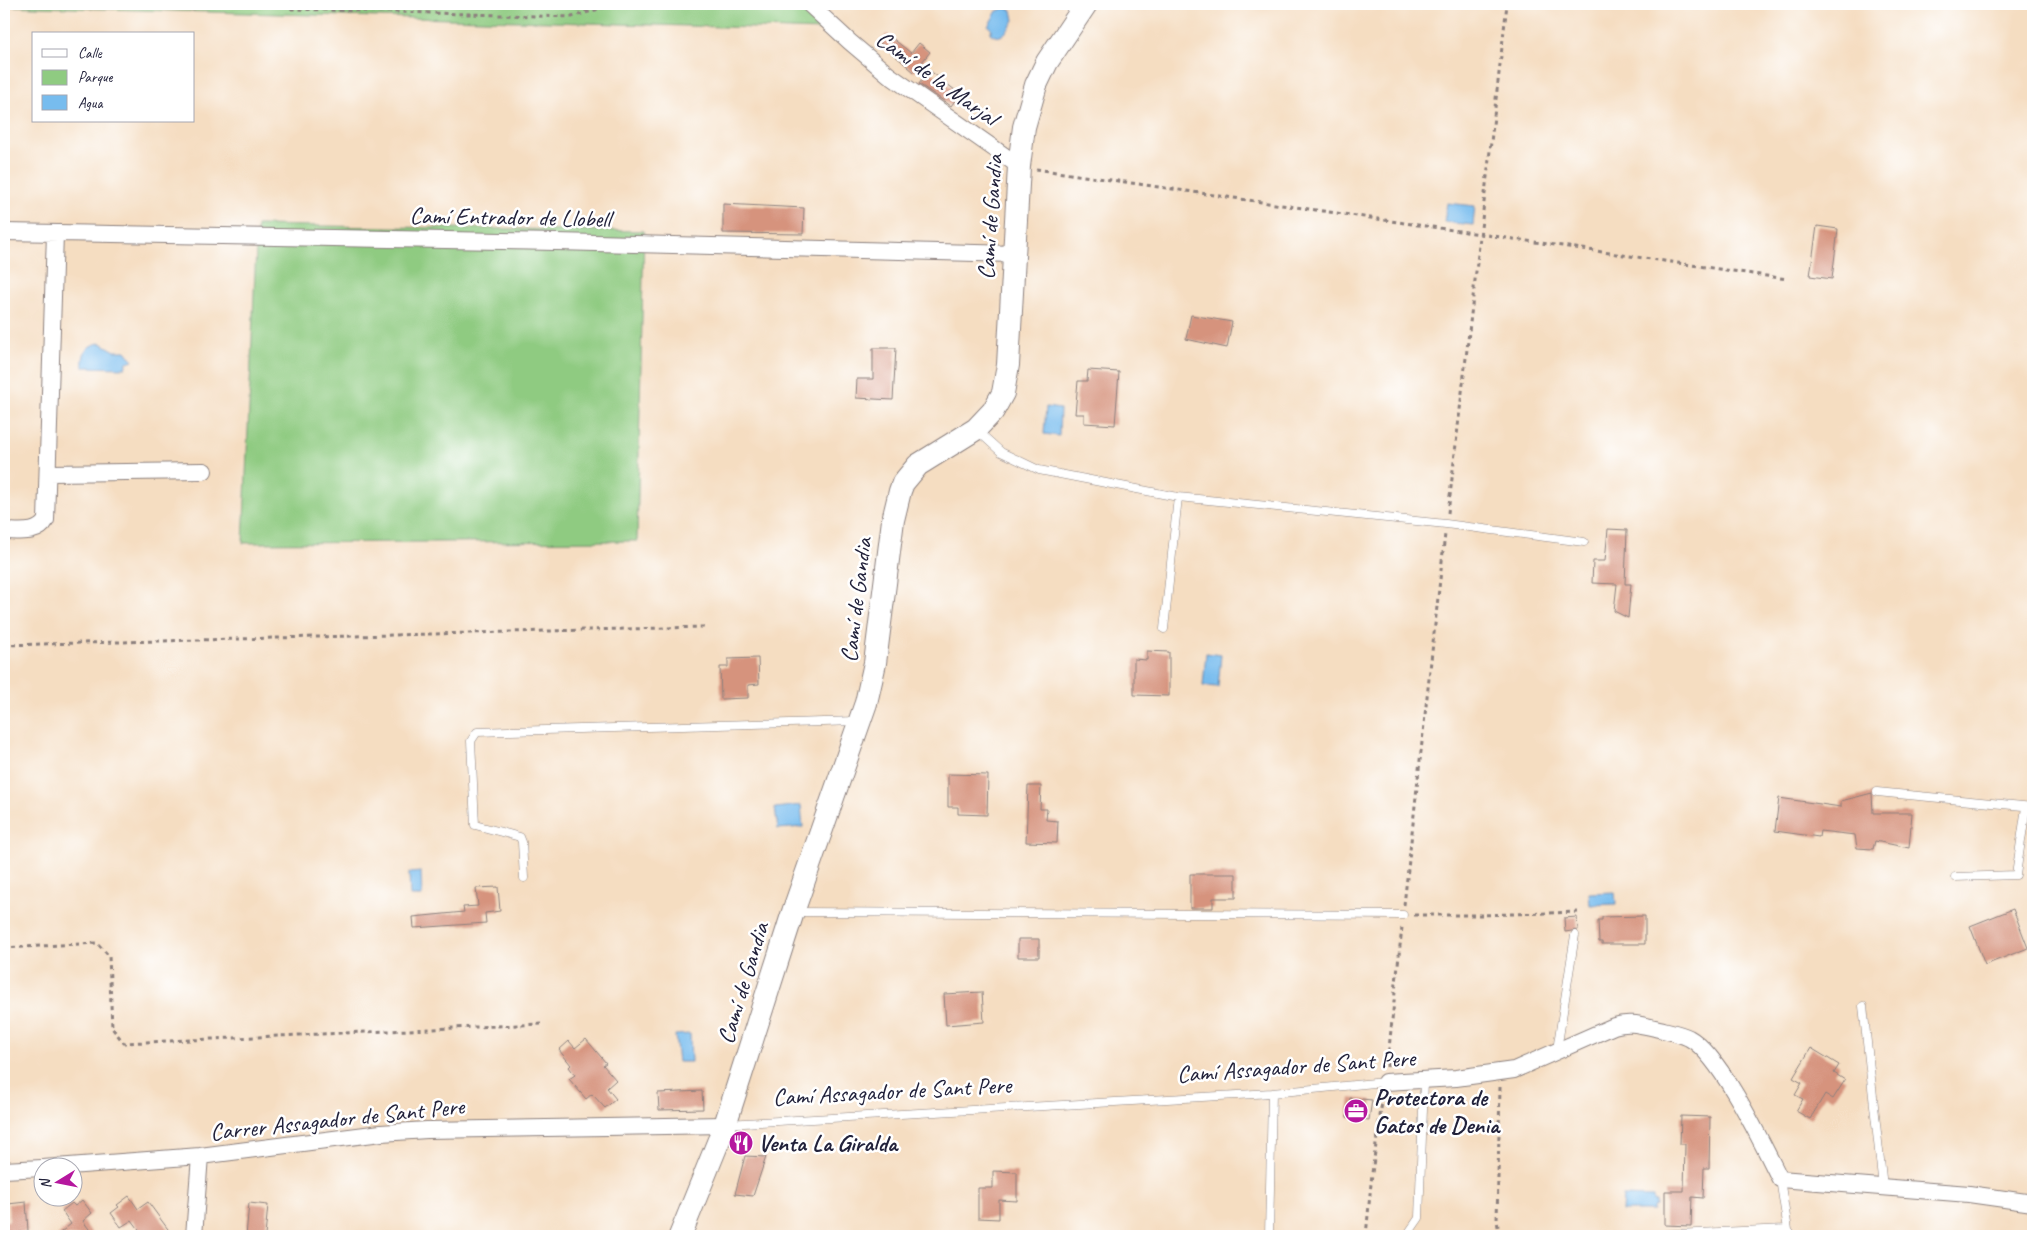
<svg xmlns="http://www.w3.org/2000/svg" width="2037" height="1240" viewBox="0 0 2037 1240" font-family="Caveat,sans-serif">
	<rect width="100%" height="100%" fill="#fff"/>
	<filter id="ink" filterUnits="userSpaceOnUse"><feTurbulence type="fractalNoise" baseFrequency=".02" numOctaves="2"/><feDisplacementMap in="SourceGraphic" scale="10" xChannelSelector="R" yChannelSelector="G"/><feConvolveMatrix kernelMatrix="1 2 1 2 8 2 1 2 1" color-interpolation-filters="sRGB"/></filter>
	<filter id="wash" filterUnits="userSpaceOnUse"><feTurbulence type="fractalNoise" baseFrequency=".0096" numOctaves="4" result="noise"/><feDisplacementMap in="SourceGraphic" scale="20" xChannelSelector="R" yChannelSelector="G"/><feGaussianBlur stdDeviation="1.12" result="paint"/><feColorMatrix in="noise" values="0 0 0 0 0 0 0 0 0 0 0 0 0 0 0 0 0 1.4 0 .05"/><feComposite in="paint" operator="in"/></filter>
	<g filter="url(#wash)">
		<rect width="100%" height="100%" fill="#f5ddc1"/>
		<path fill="#8fcb81" stroke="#58765e" d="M 4,4 L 794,4 L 824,30 L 4,6 Z
			M 257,225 L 644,231 L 637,541 L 243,543 Z"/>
		<path fill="#77bcee" stroke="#4c6f94" d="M 1005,8 L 1012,10 L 1014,20 C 1009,29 1001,43 990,33 L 992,29 L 988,26 L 997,11 Z
			M 1447,203 L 1475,206 L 1473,225 L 1444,222 Z
			M 101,343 L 115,351 L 126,351 L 133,360 L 127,362 L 125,368 L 83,367 C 82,354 86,344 101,343 Z
			M 1046,407 L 1060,409 L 1059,436 L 1044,434 Z
			M 1206,653 L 1221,655 L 1218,687 L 1203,686 Z
			M 801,805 L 803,827 L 778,829 L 775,808 Z
			M 421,872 L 422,896 L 410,896 L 409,873 Z
			M 1615,892 L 1616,904 L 1590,905 L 1589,893 Z
			M 690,1034 L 691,1062 L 678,1062 L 675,1035 Z
			M 1623,1196 L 1653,1197 L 1653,1201 L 1656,1201 L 1656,1206 L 1653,1207 L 1653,1211 L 1622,1211 Z"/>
		<g id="blocks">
			<path fill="#d6937d" d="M 887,34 L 911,53 L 919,43 L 930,52 L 914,72 L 879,42 Z
				M 929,70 L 960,94 L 951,106 L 919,84 Z
				M 723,204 L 804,208 L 803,234 L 723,233 Z
				M 1817,226 L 1838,229 L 1832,279 L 1810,276 Z
				M 1191,315 L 1232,322 L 1227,348 L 1186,339 Z
				M 873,348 L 896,348 L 893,400 L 856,398 L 857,379 L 873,379 Z
				M 1088,370 L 1119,372 L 1115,425 L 1084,423 L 1084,414 L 1075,414 L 1078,381 L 1087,381 Z
				M 1608,529 L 1627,530 L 1625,584 L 1631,584 L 1628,618 L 1614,611 L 1617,584 L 1592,583 L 1593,561 L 1605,561 Z
				M 1147,651 L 1169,652 L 1169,696 L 1134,695 L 1134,659 L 1147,660 Z
				M 758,658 L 759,684 L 748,685 L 748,698 L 721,699 L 720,667 L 728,667 L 728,659 Z
				M 948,774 L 988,775 L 987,815 L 958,814 L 958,807 L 948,807 Z
				M 1028,786 L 1041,786 L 1040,809 L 1047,809 L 1046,820 L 1058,821 L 1057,843 L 1026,842 Z
				M 1872,793 L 1873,813 L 1912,813 L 1909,848 L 1875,841 L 1873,849 L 1857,848 L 1855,835 L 1820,831 L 1819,837 L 1775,831 L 1779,798 L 1841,807 L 1841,801 Z
				M 1190,874 L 1236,874 L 1236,898 L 1213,898 L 1213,908 L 1190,908 Z
				M 498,887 L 500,911 L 485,913 L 486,923 L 414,928 L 413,917 L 464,912 L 463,907 L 478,906 L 476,888 Z
				M 2013,909 L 2028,948 L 1985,965 L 1970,926 Z
				M 1645,916 L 1645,944 L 1602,944 L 1602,942 L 1599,942 L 1598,920 L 1602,920 L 1602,917 Z
				M 1577,917 L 1578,930 L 1565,932 L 1564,918 Z
				M 1018,939 L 1039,939 L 1039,957 L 1018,957 Z
				M 982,992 L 984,1022 L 946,1025 L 944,994 Z
				M 586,1039 L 606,1063 L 603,1065 L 616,1080 L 607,1088 L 616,1099 L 605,1108 L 592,1094 L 586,1099 L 569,1079 L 575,1075 L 569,1067 L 571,1065 L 559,1050 L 569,1041 L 575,1048 Z
				M 1811,1048 L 1839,1065 L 1834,1073 L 1845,1080 L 1833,1099 L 1825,1094 L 1810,1119 L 1796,1111 L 1803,1099 L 1795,1095 L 1802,1083 L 1793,1078 Z
				M 702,1091 L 703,1109 L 659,1110 L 658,1093 Z
				M 1350,1098 L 1372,1100 L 1369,1120 L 1347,1117 Z
				M 1681,1116 L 1710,1117 L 1709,1168 L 1704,1168 L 1703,1198 L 1692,1197 L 1691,1226 L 1665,1225 L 1665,1191 L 1684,1191 L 1685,1144 L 1680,1144 Z
				M 745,1156 L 766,1157 L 753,1196 L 735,1194 Z
				M 993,1171 L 1017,1172 L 1017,1201 L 999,1200 L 999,1219 L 978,1218 L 978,1188 L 993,1188 Z
				M 129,1196 L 138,1209 L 148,1202 L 173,1236 L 144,1236 L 132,1220 L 121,1227 L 111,1213 L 119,1207 L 117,1205 Z
				M 82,1200 L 92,1213 L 83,1221 L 94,1236 L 56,1236 L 71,1224 L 62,1211 L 72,1203 L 75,1206 Z
				M 26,1202 L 28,1231 L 4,1235 L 4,1221 L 9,1221 L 8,1204 Z
				M 249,1203 L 268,1205 L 265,1236 L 246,1236 Z"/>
		</g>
	</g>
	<g filter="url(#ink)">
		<use href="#blocks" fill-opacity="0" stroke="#8c807e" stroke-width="1"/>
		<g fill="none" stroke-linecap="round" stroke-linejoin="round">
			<defs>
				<path id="lane" d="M 978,431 L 1001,452 L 1039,470 L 1178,497 L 1446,524 L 1584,542
					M 1164,629 L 1178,497
					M 1877,792 L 2033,807
					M 1955,877 L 2016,875 L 2026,807
					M 524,878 L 522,842 L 520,837 L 475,825 L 471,741 L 477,732 L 857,721
					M 795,912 L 1403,915
					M 1863,1006 L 1883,1187
					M 1557,1050 L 1575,935
					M 727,1124 L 1272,1093 L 1385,1082
					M 1780,1179 L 1789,1236
					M 1410,1231 L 1419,1218 L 1424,1081
					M 1653,1235 L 1786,1229
					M 1269,1236 L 1272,1093"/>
				<path id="street" d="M 809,4 L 850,42 L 889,75 L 1019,166
					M 4,232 L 557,242 L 1014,254
					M 49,473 L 204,471
					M 4,531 C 19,531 38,535 46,520 L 55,233
					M 1385,1082 L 1456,1078 L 1514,1070 L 1614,1026 C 1629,1021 1641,1025 1655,1028 C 1666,1031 1679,1033 1689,1038 C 1721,1055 1763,1145 1780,1179 L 1969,1194 L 2033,1203
					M 43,1168 L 200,1156 L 381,1133 L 427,1130 L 725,1125
					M 4,1170 L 42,1168
					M 194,1236 L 200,1156"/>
				<path id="secondary" d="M 680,1236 L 725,1125 L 793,912 L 866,703 L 875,663 L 893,520 L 900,491 L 903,483 L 918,465 L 976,429 L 993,411 L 1003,393 L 1008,365 L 1019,166 L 1024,127 L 1036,85 L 1047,62 L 1086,4"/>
			</defs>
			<use href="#lane" stroke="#8c807e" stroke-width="9"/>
			<use href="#street" stroke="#8c807e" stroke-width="18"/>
			<use href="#secondary" stroke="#8c807e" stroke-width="24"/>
			<path stroke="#8c807e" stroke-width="3" stroke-dasharray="4 4" stroke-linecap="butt" d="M 284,4 L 292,9 L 572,17 L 616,4
				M 553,4 L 582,10 L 592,11
				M 1036,169 L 1787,279
				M 1448,513 L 1507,4
				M 4,645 L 704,627
				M 1404,905 L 1445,534
				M 1414,915 L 1480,915 L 1580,912
				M 4,948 L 97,943 L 109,956 L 112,1028 L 124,1043 L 541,1024
				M 1387,1067 L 1402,927
				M 1500,1087 L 1497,1221 L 1499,1232 L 1504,1236
				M 1366,1236 L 1372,1173 L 1383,1095
				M 1541,1236 L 1566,1235 L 1572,1236"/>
			<use href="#lane" stroke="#fff" stroke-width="8"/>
			<use href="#street" stroke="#fff" stroke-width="16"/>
			<use href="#secondary" stroke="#fff" stroke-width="22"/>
		</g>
	</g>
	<defs>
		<symbol id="office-disc" viewBox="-11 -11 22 22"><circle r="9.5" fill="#b5179e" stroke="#fff"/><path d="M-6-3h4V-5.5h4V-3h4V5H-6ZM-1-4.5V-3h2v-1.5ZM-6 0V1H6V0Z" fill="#fff"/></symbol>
		<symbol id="restaurant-disc" viewBox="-11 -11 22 22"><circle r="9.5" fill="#b5179e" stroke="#fff"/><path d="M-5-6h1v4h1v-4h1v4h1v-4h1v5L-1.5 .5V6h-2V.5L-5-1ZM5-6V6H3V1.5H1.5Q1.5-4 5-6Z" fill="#fff"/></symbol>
	</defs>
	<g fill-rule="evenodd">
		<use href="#office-disc" x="1342" y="1097" width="28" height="28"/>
		<use href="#restaurant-disc" x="727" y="1129" width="28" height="28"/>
	</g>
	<g text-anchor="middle" stroke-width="5" stroke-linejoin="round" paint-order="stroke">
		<g font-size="24" fill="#22223b" stroke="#fff">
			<text transform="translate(937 78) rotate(36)" y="8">Camí de la Marjal</text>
			<text transform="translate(510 217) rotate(1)" y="8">Camí Entrador de Llobell</text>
			<text transform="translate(990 217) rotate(-86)" y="8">Camí de Gandia</text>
			<text transform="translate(856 600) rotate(-83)" y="8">Camí de Gandia</text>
			<text transform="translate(743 983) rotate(-73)" y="8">Camí de Gandia</text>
			<text transform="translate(1296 1066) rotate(-4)" y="8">Camí Assagador de Sant Pere</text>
			<text transform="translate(892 1091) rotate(-3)" y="8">Camí Assagador de Sant Pere</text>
			<text transform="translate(337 1119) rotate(-6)" y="8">Carrer Assagador de Sant Pere</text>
		</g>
		<g font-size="24" font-weight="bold" fill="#22223b" stroke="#fff" text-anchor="start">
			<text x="1374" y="1105">Protectora de<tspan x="1374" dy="28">Gatos de Denia</tspan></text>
			<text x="758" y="1151">Venta La Giralda</text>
		</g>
	</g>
	<rect width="2037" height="1240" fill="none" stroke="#fff" stroke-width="20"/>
	<rect x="32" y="32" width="162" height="90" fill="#ffffff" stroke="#a7a7b1"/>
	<rect x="42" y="49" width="25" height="8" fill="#ffffff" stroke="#a7a7b1"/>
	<text x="78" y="58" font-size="15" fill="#22223b">Calle</text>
	<rect x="42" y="70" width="25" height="15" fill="#8fcb81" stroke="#a7a7b1"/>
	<text x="78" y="82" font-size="15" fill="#22223b">Parque</text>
	<rect x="42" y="95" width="25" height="15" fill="#77bcee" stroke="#a7a7b1"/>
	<text x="78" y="108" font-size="15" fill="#22223b">Agua</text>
	<g transform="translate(58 1182) rotate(260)"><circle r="24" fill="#ffffff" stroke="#a7a7b1"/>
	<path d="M0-4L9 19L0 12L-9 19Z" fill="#b5179e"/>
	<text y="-8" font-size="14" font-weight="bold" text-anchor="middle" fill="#22223b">N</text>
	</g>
</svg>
